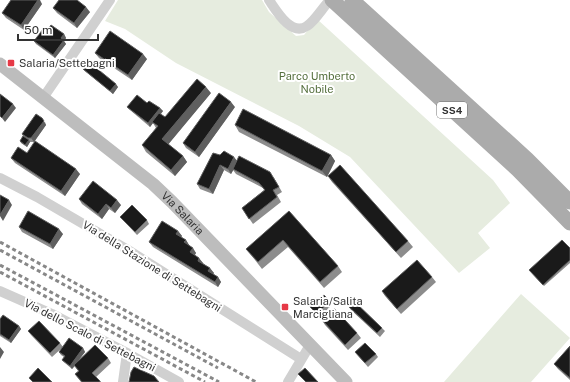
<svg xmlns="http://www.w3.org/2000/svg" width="570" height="382" viewBox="0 0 570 382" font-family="'Public Sans',sans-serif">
	<rect width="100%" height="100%" fill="#fff"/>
	<path fill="#e6ecdf" d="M 118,0 L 262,0 L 269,12 L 296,36 L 304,35 L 317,19 L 493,180 L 510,203 L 478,233 L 490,248 L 459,273 L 350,157 L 299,126 L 176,63 L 125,29 L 105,21 Z
		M 521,294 L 570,338 L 531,382 L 444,382 Z"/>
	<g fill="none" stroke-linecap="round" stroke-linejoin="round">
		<path stroke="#d0d0d0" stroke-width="10" d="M 269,0 C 276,10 291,37 307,26 C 315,21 323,7 330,0
			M 43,98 L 110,0
			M 0,178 L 37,197 L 128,250 L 301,359
			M 0,291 L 52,314 L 127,353 L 179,382
			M 123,382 L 127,353
			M 288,382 L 310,345"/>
		<path stroke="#bdbdbd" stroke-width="13" id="s1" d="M 0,64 L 153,184 L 172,202 L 346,382"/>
		<path stroke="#ababab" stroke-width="15" d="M 332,0 L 518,170 L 570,223
			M 352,0 L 527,159 L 570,202"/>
		<path stroke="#888" stroke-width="3" stroke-dasharray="4 3" stroke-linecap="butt" d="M 0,242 L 256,382
			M 0,250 L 218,368
			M 0,265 L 219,382
			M 0,272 L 205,382"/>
	</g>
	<path fill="#8c8c8c" d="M 42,4 L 24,30 L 6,18 L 2,13 Z
		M 53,8 L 90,12 L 77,28 L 57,13 Z
		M 46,31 L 64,34 L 66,38 L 64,41 L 66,44 L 55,58 L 36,44 L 34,41 Z
		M 95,53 L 147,59 L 132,80 L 99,58 Z
		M 83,69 L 118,87 L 113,94 L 86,72 Z
		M 211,93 L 168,144 L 183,156 L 187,162 L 175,176 L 146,152 L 142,145 L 156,128 L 153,123 L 150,127 L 130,110 L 127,107 L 147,103 L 160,108 L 163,111 L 161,114 L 165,117 Z
		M 235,107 L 199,157 L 186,148 L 183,143 Z
		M 45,122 L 46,125 L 34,142 L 30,142 L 27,147 L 21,143 L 20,141 L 23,136 L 22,134 Z
		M 235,125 L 331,155 L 335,161 L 327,177 L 239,132 Z
		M 27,153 L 80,174 L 65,196 L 15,163 L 11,158 Z
		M 213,153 L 237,161 L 274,178 L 282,192 L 277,195 L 281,202 L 253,224 L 242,208 L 264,190 L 263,188 L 236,174 L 233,170 L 231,174 L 224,170 L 213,194 L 200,189 L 197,184 Z
		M 328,176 L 408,241 L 413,247 L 401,258 L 332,182 Z
		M 79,199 L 121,205 L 115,213 L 109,209 L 102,219 L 82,204 Z
		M 289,211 L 338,266 L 342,272 L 324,288 L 288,247 L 262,269 L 251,255 L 246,249 Z
		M 120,217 L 147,220 L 149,224 L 137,235 L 123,220 Z
		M 19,227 L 63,234 L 53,249 L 22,232 Z
		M 178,231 L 182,236 L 181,237 L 186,240 L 189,245 L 196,253 L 195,255 L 203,263 L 214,273 L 213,274 L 218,277 L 221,282 L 218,287 L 153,247 L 149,242 Z
		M 570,248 L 570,263 L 544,286 L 530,271 Z
		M 432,277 L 436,282 L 401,314 L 385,296 L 382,291 Z
		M 318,300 L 330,301 L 332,305 L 320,317 L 308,305 Z
		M 349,307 L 382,328 L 385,331 L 380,337 L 351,310 Z
		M 0,319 L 19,326 L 21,329 L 11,343 L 0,336 Z
		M 322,320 L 357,333 L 361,338 L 348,350 L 325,325 Z
		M 28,331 L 60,343 L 63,347 L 52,357 L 31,335 Z
		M 570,346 L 570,380 L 558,369 L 554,364 Z
		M 83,348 L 85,352 L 77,362 L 108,358 L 111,363 L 96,377 L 101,382 L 81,382 L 75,374 L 78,371 L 75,366 L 72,369 L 65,363 L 62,360 L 64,357 L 61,355 L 59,352 Z
		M 355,352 L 376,354 L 378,357 L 368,367 Z"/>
	<path fill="#5f5f5f" d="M 38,0 L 40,0 L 42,4 L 24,30 L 21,25 Z
		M 86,7 L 90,12 L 77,28 L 74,23 Z
		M 64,34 L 66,38 L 64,41 L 66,44 L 55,58 L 53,55 L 61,38 Z
		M 143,54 L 147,59 L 132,80 L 128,75 Z
		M 116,84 L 118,87 L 113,94 L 110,91 Z
		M 206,87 L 211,93 L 167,146 L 162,139 Z
		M 231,102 L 235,107 L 199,157 L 195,152 Z
		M 13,104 L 16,108 L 5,122 L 2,118 Z
		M 160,108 L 163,111 L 153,123 L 152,122 L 153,123 L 150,127 L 148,123 Z
		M 42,118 L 46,125 L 34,142 L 31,138 Z
		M 29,140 L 30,142 L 27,147 L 25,145 Z
		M 331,155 L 335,161 L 327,177 L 322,171 Z
		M 183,156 L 187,162 L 175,176 L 171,170 Z
		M 234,157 L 238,162 L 231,174 L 228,169 Z
		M 220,165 L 224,170 L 213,194 L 209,189 Z
		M 76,169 L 80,174 L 65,196 L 61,191 Z
		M 9,200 L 12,205 L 3,221 L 0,216 L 0,215 Z
		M 117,200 L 121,205 L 115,213 L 111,208 Z
		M 106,204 L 109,209 L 102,219 L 98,214 Z
		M 59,229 L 63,234 L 53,249 L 50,244 Z
		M 178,231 L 182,236 L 180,239 L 176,234 Z
		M 186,240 L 189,245 L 188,247 L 184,242 Z
		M 193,248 L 196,253 L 193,257 L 190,252 Z
		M 199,258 L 203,263 L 201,266 L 198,261 Z
		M 210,268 L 214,273 L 212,276 L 208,271 Z
		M 218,277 L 221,282 L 218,287 L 215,282 Z
		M 19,326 L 21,329 L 11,343 L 9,340 Z
		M 0,347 L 4,352 L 0,359 Z
		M 83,348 L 85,352 L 72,369 L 70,366 Z"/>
	<path fill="#1a1a1a" stroke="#5f5f5f" d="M 11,0 L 38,0 L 21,25 L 2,13 Z
		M 59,0 L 77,0 L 86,7 L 74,23 L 53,8 Z
		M 51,25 L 64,34 L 61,38 L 64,40 L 53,55 L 34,41 L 43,29 L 46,31 Z
		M 110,31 L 143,54 L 128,75 L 95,53 Z
		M 89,62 L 116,84 L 110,91 L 83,69 Z
		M 197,79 L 206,87 L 162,139 L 183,156 L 171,170 L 142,145 L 158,126 L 152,122 L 159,113 L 165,117 Z
		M 219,93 L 231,102 L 195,152 L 183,143 Z
		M 0,94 L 13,104 L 2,118 L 0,116 Z
		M 137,95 L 147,103 L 149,101 L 160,108 L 148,123 L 127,107 Z
		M 243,109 L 331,155 L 322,171 L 235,125 Z
		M 36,114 L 42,118 L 44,121 L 31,138 L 28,138 L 22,134 Z
		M 23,136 L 29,140 L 25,145 L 20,141 Z
		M 35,141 L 76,169 L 61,191 L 11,158 L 18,147 L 27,153 Z
		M 224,151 L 234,157 L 228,169 L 220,165 L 209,189 L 197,184 L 213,153 L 220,155 Z
		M 239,156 L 270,172 L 279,187 L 273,190 L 277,197 L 249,219 L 242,208 L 265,190 L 259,183 L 233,169 Z
		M 340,165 L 408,241 L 396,252 L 328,176 Z
		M 93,181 L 117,200 L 111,208 L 106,204 L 98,214 L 79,199 Z
		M 0,195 L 9,200 L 0,215 Z
		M 132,205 L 147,220 L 135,232 L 120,217 Z
		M 28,211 L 59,229 L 50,244 L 19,227 Z
		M 289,211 L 338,266 L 320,282 L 283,240 L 258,262 L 246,249 Z
		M 162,221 L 178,231 L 176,234 L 186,240 L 184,242 L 193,248 L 190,252 L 199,258 L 198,261 L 210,268 L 208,271 L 218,277 L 215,282 L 149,242 Z
		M 562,240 L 570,248 L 570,260 L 543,285 L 529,270 Z
		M 417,260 L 432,277 L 397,309 L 382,291 Z
		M 324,295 L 330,301 L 317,314 L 308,305 L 315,298 L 318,300 Z
		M 354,301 L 382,328 L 377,333 L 349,307 Z
		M 334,308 L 357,333 L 345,345 L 322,320 Z
		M 3,315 L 19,326 L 9,340 L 0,334 L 0,319 Z
		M 39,321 L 60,343 L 50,353 L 28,331 Z
		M 69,338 L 83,348 L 70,366 L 62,360 L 65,356 L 59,352 Z
		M 365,343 L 376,354 L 365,363 L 355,352 Z
		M 95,345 L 108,358 L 92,373 L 100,381 L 100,382 L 82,382 L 75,374 L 79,371 L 74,365 Z
		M 570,346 L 570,378 L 554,364 Z
		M 134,367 L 154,376 L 159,382 L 129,382 L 131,372 Z
		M 38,368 L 52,382 L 33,382 L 29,378 Z
		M 305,368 L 318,382 L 306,382 L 298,374 Z"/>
	<g fill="#e63946" stroke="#fff" stroke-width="1.5">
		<rect x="7" y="59" width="8" height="8" rx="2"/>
		<rect x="281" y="303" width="8" height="8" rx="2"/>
	</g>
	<g text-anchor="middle" stroke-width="4" stroke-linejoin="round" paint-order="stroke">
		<rect fill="#fff" stroke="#707070" stroke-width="1" x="437" y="102" width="30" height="16" rx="3"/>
		<g font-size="10" font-weight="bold" fill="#333">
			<text x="452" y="114">SS4</text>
		</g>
		<g font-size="11" fill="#333" stroke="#fff" text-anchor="start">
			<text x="19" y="67">Salaria/Settebagni</text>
			<text x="293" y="305">Salaria/Salita<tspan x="293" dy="13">Marcigliana</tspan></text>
		</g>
		<g font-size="11" fill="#56703f" stroke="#fff">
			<text x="317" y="80">Parco Umberto<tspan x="317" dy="13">Nobile</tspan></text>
		</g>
		<g font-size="11" fill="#333" stroke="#fff">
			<text dy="4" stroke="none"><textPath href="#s1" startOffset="236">Via Salaria</textPath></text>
			<text transform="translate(152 266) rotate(32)" y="4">Via della Stazione di Settebagni</text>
			<text transform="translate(90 335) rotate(27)" y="4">Via dello Scalo di Settebagni</text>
		</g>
	</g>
	<path d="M18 34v6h80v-6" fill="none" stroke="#333333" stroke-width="2"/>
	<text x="24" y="34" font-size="12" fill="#333333" stroke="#ffffff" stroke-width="3" paint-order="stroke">50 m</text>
</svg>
